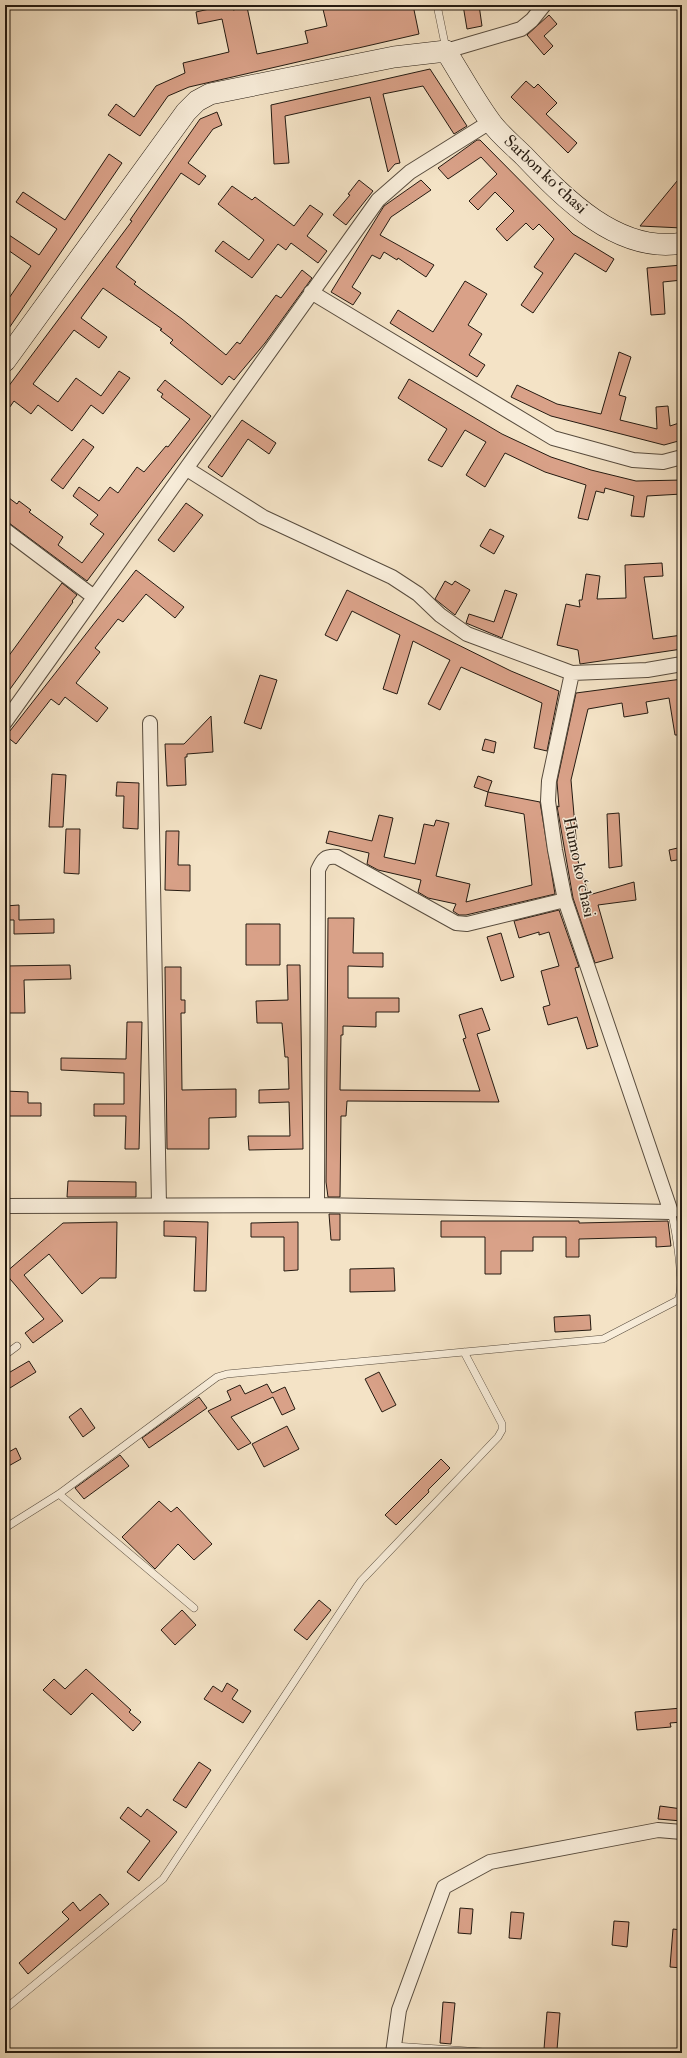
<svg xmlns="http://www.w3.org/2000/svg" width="687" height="2058" viewBox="0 0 687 2058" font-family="'IM FELL Double Pica',serif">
	<rect width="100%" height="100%" fill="#f4e3c6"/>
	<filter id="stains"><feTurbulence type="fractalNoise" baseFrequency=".005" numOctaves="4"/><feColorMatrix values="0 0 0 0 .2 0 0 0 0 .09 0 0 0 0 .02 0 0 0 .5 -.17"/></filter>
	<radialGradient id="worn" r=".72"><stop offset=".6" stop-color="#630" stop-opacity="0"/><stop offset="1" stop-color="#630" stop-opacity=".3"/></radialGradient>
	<path fill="#d9a188" stroke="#241a11" d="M 227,5 L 232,5 L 233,10 L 247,7 L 257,54 L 308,43 L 305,31 L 327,26 L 322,5 L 413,5 L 419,34 L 189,87 L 168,96 L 140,136 L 108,115 L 116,104 L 134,117 L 156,86 L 185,73 L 183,63 L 229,52 L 222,19 L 198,24 L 196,12 Z
		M 463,5 L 479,5 L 482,26 L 467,29 Z
		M 549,15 L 557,24 L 544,36 L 553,46 L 544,55 L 527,35 Z
		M 430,69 L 467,126 L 454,134 L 423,86 L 383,94 L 400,163 L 395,164 L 388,172 L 370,97 L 285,116 L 289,163 L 274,164 L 271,105 Z
		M 526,81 L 534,88 L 538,84 L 557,103 L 546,114 L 577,143 L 568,153 L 511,97 Z
		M 217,112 L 222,125 L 213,129 L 188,163 L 206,176 L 199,185 L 181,173 L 116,267 L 136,282 L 134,284 L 182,319 L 226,355 L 237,342 L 240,344 L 276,295 L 281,298 L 302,270 L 312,278 L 265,343 L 234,380 L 229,376 L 222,385 L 170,343 L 173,340 L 160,330 L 162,329 L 103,288 L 81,318 L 107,337 L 99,348 L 74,330 L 33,384 L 58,402 L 76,378 L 101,396 L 119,371 L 130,378 L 103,414 L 91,405 L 72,431 L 38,405 L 31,414 L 14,401 L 5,414 L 5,391 L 132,221 L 130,220 L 200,119 Z
		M 477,140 L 480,140 L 573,234 L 614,259 L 606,272 L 575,253 L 533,313 L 521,305 L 543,273 L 534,267 L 554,239 L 539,224 L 533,230 L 526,223 L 507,241 L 496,229 L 514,211 L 495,192 L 478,210 L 469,201 L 497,174 L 481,157 L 448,179 L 438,168 Z
		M 109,154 L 122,163 L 5,334 L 5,304 L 31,266 L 5,248 L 5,242 L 9,235 L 39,255 L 57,229 L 16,202 L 23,192 L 65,220 Z
		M 682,175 L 682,228 L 640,226 Z
		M 359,180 L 373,191 L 346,225 L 333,215 L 350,195 L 348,194 Z
		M 421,180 L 431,190 L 391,217 L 380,235 L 434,265 L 426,277 L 398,258 L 397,260 L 384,252 L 380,259 L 372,255 L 352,287 L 361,293 L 353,305 L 331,292 L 384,206 Z
		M 232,186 L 252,200 L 255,197 L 294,226 L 310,205 L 323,214 L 307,236 L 327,251 L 318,263 L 291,243 L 286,250 L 278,244 L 252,278 L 215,251 L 223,241 L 249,260 L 264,240 L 218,204 Z
		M 682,265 L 682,280 L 663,282 L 665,314 L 651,315 L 647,268 Z
		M 465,281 L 487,294 L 468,325 L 482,334 L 469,355 L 485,365 L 477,377 L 390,323 L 398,310 L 433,332 Z
		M 619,352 L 631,357 L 619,395 L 626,397 L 620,420 L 657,429 L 656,407 L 668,406 L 670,426 L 682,422 L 682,440 L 664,445 L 551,416 L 511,397 L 517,385 L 557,404 L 601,414 Z
		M 409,379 L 502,434 L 551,457 L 591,470 L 636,481 L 682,480 L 682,494 L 647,496 L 644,517 L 631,516 L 634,496 L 605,488 L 604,493 L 596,491 L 588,520 L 578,518 L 586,485 L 545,472 L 505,453 L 485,487 L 466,475 L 486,442 L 465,430 L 442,467 L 428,460 L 447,429 L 398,398 Z
		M 165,380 L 211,416 L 87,581 L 5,520 L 5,495 L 17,504 L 19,501 L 31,510 L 29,512 L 63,537 L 58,545 L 82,563 L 104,534 L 90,524 L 98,515 L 73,496 L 79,487 L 99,501 L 110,487 L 118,493 L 137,467 L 144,472 L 166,446 L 168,447 L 190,419 L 161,397 L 163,394 L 157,390 Z
		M 242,420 L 276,443 L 269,454 L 248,439 L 222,477 L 208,467 Z
		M 83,439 L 94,447 L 63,489 L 51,480 Z
		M 186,503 L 203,515 L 174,552 L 158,540 Z
		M 490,529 L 504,536 L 494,554 L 480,546 Z
		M 662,563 L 663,576 L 644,577 L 653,639 L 682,635 L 682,649 L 580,664 L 578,650 L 557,645 L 566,604 L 580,607 L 579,600 L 582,600 L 586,574 L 600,576 L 597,599 L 626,598 L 625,565 Z
		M 136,570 L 184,607 L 175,618 L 146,594 L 123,622 L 118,619 L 95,648 L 100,652 L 76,683 L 108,708 L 97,722 L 65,697 L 59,705 L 51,699 L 16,744 L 6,736 Z
		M 445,581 L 452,585 L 455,581 L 470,590 L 455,615 L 435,599 Z
		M 62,583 L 77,595 L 72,601 L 73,602 L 5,696 L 5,661 Z
		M 347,590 L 511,671 L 559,691 L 547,751 L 534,748 L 542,703 L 461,667 L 440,710 L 428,704 L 450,660 L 413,641 L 397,694 L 383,689 L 400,635 L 352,611 L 337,641 L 325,635 Z
		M 505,590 L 517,594 L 502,638 L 466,623 L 469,614 L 494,622 Z
		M 260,675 L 277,680 L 261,729 L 244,723 Z
		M 682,679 L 682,735 L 675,735 L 669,698 L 646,702 L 648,713 L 624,717 L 622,703 L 588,709 L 571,780 L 578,861 L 589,895 L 634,882 L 636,900 L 598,905 L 613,958 L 595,963 L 573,898 L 557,806 L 559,807 L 557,782 L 576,693 Z
		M 211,716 L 213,752 L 187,754 L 187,757 L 185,757 L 186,785 L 167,786 L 165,744 L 184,744 Z
		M 485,739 L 496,742 L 494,753 L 482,750 Z
		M 52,774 L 66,775 L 63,827 L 49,827 Z
		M 478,776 L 492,781 L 488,792 L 474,787 Z
		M 117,782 L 139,783 L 138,829 L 123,828 L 124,796 L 116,796 Z
		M 488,792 L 540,802 L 555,894 L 466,915 L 459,915 L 453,911 L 456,904 L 428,898 L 418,892 L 421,880 L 378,870 L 367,864 L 369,853 L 326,843 L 329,831 L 372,841 L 379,815 L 393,818 L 384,857 L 415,864 L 424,824 L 434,826 L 436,820 L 449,823 L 436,876 L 470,884 L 466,902 L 532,885 L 524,814 L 485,806 Z
		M 619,813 L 622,866 L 609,868 L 607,814 Z
		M 66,829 L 80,829 L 79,874 L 64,873 Z
		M 166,831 L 179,831 L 178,865 L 190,865 L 190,891 L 165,890 Z
		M 682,847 L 682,859 L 671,861 L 669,850 Z
		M 19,905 L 19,920 L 54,919 L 54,933 L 14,934 L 14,920 L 5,920 L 5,906 Z
		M 559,910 L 579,967 L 575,968 L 598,1046 L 587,1049 L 577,1017 L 548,1025 L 543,1007 L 550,1005 L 541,971 L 559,966 L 549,932 L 539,935 L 539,932 L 519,938 L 514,921 Z
		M 328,918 L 354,918 L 353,953 L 383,953 L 383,967 L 348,966 L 348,998 L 399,998 L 399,1012 L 376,1012 L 376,1027 L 343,1026 L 343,1035 L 341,1035 L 340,1090 L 480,1091 L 463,1039 L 466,1038 L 459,1015 L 482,1008 L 490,1030 L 477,1034 L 499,1102 L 347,1101 L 346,1116 L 341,1116 L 340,1197 L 328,1197 L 326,1182 Z
		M 246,924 L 280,924 L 280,965 L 246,965 Z
		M 501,933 L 514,977 L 501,981 L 487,937 Z
		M 70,965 L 71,979 L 24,980 L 25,1013 L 5,1013 L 5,966 Z
		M 287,965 L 300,965 L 303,1149 L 249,1150 L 248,1136 L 290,1136 L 289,1102 L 259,1103 L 259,1090 L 289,1089 L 288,1057 L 285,1057 L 282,1023 L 257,1023 L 256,1001 L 288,1000 Z
		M 165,967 L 181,967 L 181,1000 L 185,1000 L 185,1013 L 181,1013 L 182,1090 L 236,1089 L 236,1117 L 209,1118 L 209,1149 L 167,1149 Z
		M 127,1022 L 142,1022 L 139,1149 L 125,1149 L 126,1116 L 94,1116 L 94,1104 L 124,1104 L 124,1073 L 61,1070 L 61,1058 L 126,1059 Z
		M 5,1091 L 28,1092 L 28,1103 L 41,1103 L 41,1116 L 5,1116 Z
		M 68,1181 L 136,1182 L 136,1197 L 67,1197 Z
		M 329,1214 L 340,1214 L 340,1240 L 331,1240 Z
		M 164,1221 L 208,1222 L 206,1291 L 194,1291 L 196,1237 L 164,1236 Z
		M 441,1221 L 579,1221 L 579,1223 L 668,1221 L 671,1246 L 656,1247 L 656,1237 L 579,1239 L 579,1257 L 566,1257 L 566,1237 L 533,1237 L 533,1251 L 501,1251 L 501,1274 L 485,1274 L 485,1237 L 441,1237 Z
		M 117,1222 L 116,1278 L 100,1278 L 82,1294 L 49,1254 L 24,1275 L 63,1321 L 33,1343 L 25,1333 L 44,1319 L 5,1273 L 63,1223 Z
		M 298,1222 L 298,1270 L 284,1271 L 284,1237 L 251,1237 L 251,1223 Z
		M 394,1268 L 395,1291 L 350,1292 L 350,1269 Z
		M 590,1315 L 591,1330 L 555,1332 L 554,1317 Z
		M 29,1361 L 36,1372 L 5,1391 L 5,1375 Z
		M 379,1372 L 396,1405 L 382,1412 L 365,1379 Z
		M 267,1384 L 272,1393 L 285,1387 L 295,1409 L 282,1415 L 273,1397 L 231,1417 L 251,1443 L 238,1450 L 208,1411 L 231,1400 L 227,1391 L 240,1385 L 245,1394 Z
		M 199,1397 L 207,1408 L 149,1448 L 142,1438 Z
		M 81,1408 L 95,1428 L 83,1437 L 69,1417 Z
		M 287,1426 L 299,1449 L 264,1467 L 252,1444 Z
		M 16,1448 L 21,1459 L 5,1468 L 5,1454 Z
		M 120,1455 L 129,1466 L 84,1499 L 75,1488 Z
		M 441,1459 L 450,1468 L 428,1490 L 429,1492 L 396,1525 L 385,1515 Z
		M 159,1501 L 171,1512 L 177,1507 L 212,1544 L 194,1560 L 178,1544 L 155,1569 L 122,1537 Z
		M 319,1600 L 331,1610 L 307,1640 L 294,1630 Z
		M 182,1610 L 196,1625 L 175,1645 L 161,1630 Z
		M 86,1669 L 131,1710 L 129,1712 L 141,1722 L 133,1731 L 92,1693 L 71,1715 L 43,1690 L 54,1679 L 65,1689 Z
		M 227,1683 L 238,1690 L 232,1699 L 251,1711 L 243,1723 L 204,1699 L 213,1686 L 222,1692 Z
		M 682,1708 L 682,1722 L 670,1723 L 671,1727 L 637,1730 L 635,1712 Z
		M 199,1762 L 211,1770 L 186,1808 L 173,1800 Z
		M 660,1806 L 682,1809 L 682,1821 L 658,1819 Z
		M 128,1807 L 141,1817 L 147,1809 L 177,1832 L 139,1881 L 127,1872 L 150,1841 L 120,1818 Z
		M 100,1894 L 109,1904 L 28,1974 L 19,1963 L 69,1919 L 62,1912 L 73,1902 L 80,1911 Z
		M 460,1908 L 473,1909 L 471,1934 L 458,1933 Z
		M 511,1912 L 524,1913 L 521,1939 L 509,1938 Z
		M 614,1921 L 629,1922 L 627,1947 L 612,1945 Z
		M 673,1929 L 682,1930 L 682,1968 L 670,1967 Z
		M 443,2002 L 455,2003 L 451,2044 L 440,2043 Z
		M 547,2012 L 560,2013 L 557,2050 L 544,2049 Z"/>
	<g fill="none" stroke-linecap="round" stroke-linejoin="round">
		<defs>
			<path id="lane" d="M 437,5 L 446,49
				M 5,1355 L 17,1346
				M 59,1494 L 194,1608
				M 5,1528 L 59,1494 L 217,1377 L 227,1374 L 603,1339 L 678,1300 C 685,1286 676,1229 671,1212 L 682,1213
				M 5,2009 L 163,1879 L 361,1581 L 498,1437 L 502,1430 L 502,1424 L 464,1352
				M 394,2046 L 497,2053"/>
			<path id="street" d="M 446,51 L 521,29 L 532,20 L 544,5
				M 311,292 L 553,438 L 633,460 L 663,462 L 682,457
				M 187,469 L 263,517 L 392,577 L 418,594 L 440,615 L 467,634 L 572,673
				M 5,530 L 94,597
				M 5,722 L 378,200 L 410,172 L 490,122
				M 150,723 L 159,1205
				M 317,1205 L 318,870 C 323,859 325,856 337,857 L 456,923 L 467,924 L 565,900
				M 5,1206 L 317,1205 L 671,1212 L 565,900 L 555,850 L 548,801 L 549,781 L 572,673 L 647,670 L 682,664
				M 393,2053 L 399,2010 L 444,1887 L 490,1862 L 658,1830 L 682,1832"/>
			<path id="secondary" d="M 5,361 L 186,112 L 197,101 L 210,94 L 394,57 L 446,51 C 461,75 474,99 490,121 C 499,134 513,145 524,156 C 564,198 618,254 682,243"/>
		</defs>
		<use href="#lane" stroke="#584c3e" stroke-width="8"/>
		<use href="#street" stroke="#584c3e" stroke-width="16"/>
		<use href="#secondary" stroke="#241a11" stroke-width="22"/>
		<use href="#lane" stroke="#f8edda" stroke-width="7"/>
		<use href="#street" stroke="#f8edda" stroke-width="14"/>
		<use href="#secondary" stroke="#f8edda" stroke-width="21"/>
	</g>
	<g text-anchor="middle" stroke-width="3" stroke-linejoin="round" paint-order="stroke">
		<g font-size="17" fill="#241a11" stroke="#f8edda">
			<text transform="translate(546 174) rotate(43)" y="6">Sarbon koʻchasi</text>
			<text transform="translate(580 867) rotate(78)" y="6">Humo koʻchasi</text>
		</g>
	</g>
	<rect width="687" height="2058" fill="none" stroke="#f4e3c6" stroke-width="20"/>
	<rect x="6" y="6" width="675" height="2046" fill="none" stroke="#241a11" stroke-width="2"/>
	<rect x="10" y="10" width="667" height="2038" fill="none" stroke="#241a11"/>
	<rect width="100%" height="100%" filter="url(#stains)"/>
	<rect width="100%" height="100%" fill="url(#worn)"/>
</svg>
